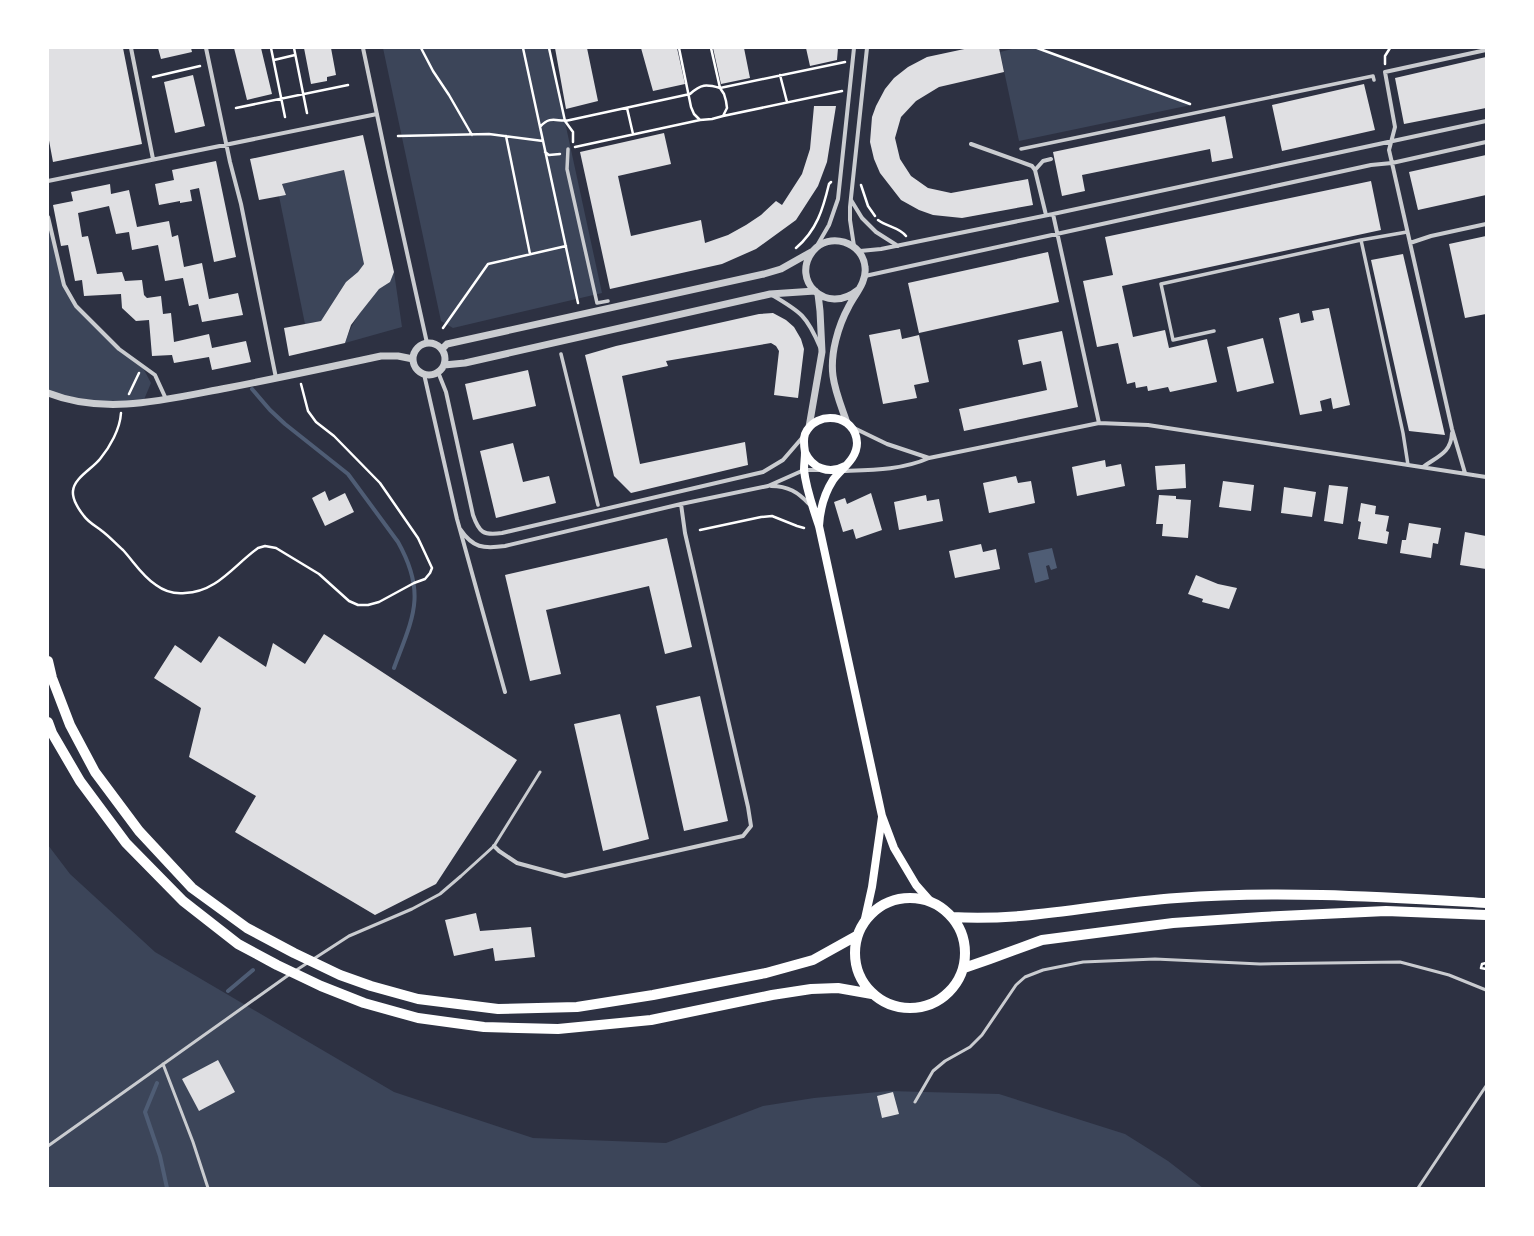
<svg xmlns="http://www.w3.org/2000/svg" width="1534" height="1236" viewBox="0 0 1534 1236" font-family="Spectral,serif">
	<rect width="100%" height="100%" fill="#2d3142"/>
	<path fill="#3c4559" d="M 383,48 L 549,48 L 602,293 L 453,328 L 441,321 Z
		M 1016,48 L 1037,48 L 1191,105 L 1019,141 L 1000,52 Z
		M 344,170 L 364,264 L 358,272 L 346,282 L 321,321 L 305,324 L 279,196 L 286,195 L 282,184 Z
		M 48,217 L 64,285 L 76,306 L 119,349 L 142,366 L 151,383 L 143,402 L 122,405 L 48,393 Z
		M 394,272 L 402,327 L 345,343 C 352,322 363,306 378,290 C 386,281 388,286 394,272 Z
		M 48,845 L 70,874 L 155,952 L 394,1092 L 533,1138 L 666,1143 L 763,1106 L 814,1098 L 889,1091 L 999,1094 L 1125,1134 L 1168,1161 L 1203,1188 L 48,1188 Z"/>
	<path fill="#4f5d75" d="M 1052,548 L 1057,568 L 1051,570 L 1049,565 L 1046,566 L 1049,579 L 1035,583 L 1028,553 Z"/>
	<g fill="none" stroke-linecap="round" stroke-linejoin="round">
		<path stroke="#4f5d75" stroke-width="4" d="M 252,389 L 270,410 L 285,424 L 348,474 L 398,542 C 427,594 413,617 394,668
			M 228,991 L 253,970
			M 157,1083 L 145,1112 L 160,1156 L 167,1188"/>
	</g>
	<path fill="#e0e0e3" d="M 51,48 L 123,48 L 142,144 L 53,162 L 48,135 L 48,49 Z
		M 158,48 L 191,48 L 192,52 L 161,59 Z
		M 234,48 L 261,48 L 272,94 L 247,100 Z
		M 304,48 L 331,48 L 336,75 L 327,77 L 327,81 L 311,84 Z
		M 555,48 L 587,48 L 598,101 L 566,109 Z
		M 641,48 L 677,48 L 685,84 L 653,91 Z
		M 713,48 L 744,48 L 750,78 L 721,84 Z
		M 806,48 L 838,48 L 837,60 L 810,66 Z
		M 969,48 L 999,48 L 1004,72 L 939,87 L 916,101 L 901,117 L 895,138 L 900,159 L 911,176 L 928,188 L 951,193 L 1028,179 L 1033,205 L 962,218 L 933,215 L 919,210 L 901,200 L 880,173 L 874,159 L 870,142 L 872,117 L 876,106 L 885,89 L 894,78 L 908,67 L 927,57 Z
		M 1486,57 L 1486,108 L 1404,124 L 1395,78 Z
		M 193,75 L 205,126 L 175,133 L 164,82 Z
		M 1364,84 L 1375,130 L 1282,151 L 1272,105 Z
		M 814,106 L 836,106 L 827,162 L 818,186 L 796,220 L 756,249 L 722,264 L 610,289 L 580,152 L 664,133 L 671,164 L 618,176 L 631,236 L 701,220 L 705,243 L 728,235 L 746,225 L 761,215 L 776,201 L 782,205 L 802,174 L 810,149 Z
		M 1225,116 L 1233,158 L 1212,162 L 1210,149 L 1082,175 L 1085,191 L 1062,196 L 1053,152 Z
		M 363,135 L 394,272 L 390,282 L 379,289 L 360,313 L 351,325 L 345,343 L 289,356 L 284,328 L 321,321 L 346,282 L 358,272 L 364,264 L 344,170 L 282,184 L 286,195 L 259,200 L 250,159 Z
		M 1486,155 L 1486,195 L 1418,210 L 1409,172 Z
		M 216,161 L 236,257 L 214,262 L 199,188 L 190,190 L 192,201 L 180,203 L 180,201 L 159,205 L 155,184 L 174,180 L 172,170 Z
		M 1371,181 L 1381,230 L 1122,286 L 1133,337 L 1165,330 L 1169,348 L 1207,339 L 1217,382 L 1170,392 L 1168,387 L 1148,391 L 1147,386 L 1136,388 L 1135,382 L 1127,384 L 1118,343 L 1097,347 L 1083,281 L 1113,275 L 1105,237 Z
		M 110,184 L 111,194 L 129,190 L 137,227 L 169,221 L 172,237 L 178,235 L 184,267 L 202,263 L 209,299 L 238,293 L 243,315 L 202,322 L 198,304 L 189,306 L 183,278 L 165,281 L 158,245 L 132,250 L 129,232 L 116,234 L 109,206 L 78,213 L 82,237 L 88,236 L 97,274 L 122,272 L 125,281 L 142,280 L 144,295 L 147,298 L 161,296 L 163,314 L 171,313 L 174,342 L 209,334 L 212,348 L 246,341 L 251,362 L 212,370 L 209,357 L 174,363 L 172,355 L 152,356 L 149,320 L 136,321 L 122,308 L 121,294 L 84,296 L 82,280 L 75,281 L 68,245 L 61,246 L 53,205 L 73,201 L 71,192 Z
		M 1486,236 L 1486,314 L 1465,318 L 1449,244 Z
		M 1048,252 L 1059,302 L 919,333 L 908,283 Z
		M 1403,254 L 1445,435 L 1409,431 L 1371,260 Z
		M 1329,308 L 1350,405 L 1333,409 L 1331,398 L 1320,401 L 1322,411 L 1300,415 L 1279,318 L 1299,313 L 1301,323 L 1314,320 L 1312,311 Z
		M 773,313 L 786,320 L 794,327 L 801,339 L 804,349 L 798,398 L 774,395 L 779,351 L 776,346 L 771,343 L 666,361 L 668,366 L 622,376 L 640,464 L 745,442 L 748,465 L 631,493 L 614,476 L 585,355 L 616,346 L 759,314 Z
		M 900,329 L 902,339 L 919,335 L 929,382 L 914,385 L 917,398 L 883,404 L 869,335 Z
		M 1062,331 L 1078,407 L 964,431 L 959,409 L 1047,390 L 1041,361 L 1023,365 L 1018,340 Z
		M 1263,338 L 1274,383 L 1237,392 L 1227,347 Z
		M 528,370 L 536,406 L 473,420 L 465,384 Z
		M 513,443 L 523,482 L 549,476 L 556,503 L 496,518 L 480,451 Z
		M 1105,460 L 1106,467 L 1121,464 L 1125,486 L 1077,496 L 1072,467 Z
		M 1185,464 L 1186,488 L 1157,490 L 1155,466 Z
		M 1016,476 L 1018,483 L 1031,481 L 1035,503 L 989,513 L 983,483 Z
		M 1223,481 L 1254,485 L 1251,511 L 1219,507 Z
		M 1329,485 L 1348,487 L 1343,524 L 1324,521 Z
		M 1284,487 L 1316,492 L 1312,517 L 1281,513 Z
		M 325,491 L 329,501 L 345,493 L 354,512 L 325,526 L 312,498 Z
		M 871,493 L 882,530 L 856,539 L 853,529 L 843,532 L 834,502 L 845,498 L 847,504 Z
		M 926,495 L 927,501 L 939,499 L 943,521 L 899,530 L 894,502 Z
		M 1159,495 L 1176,496 L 1176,499 L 1191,500 L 1188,538 L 1162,536 L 1163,524 L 1156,524 Z
		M 1361,503 L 1376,506 L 1375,514 L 1389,516 L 1386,531 L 1389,532 L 1387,544 L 1358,539 L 1361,522 L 1358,521 Z
		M 1409,523 L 1441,528 L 1438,544 L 1433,543 L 1431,558 L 1400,553 L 1402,540 L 1406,540 Z
		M 1465,532 L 1486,536 L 1486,569 L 1460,565 Z
		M 667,538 L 692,647 L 665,654 L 649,586 L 546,610 L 561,674 L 530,681 L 505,575 Z
		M 981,544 L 983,552 L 996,549 L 1000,569 L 955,578 L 949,551 Z
		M 1196,575 L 1218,584 L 1237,588 L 1229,609 L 1202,602 L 1203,599 L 1188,594 Z
		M 324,634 L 517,760 L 436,884 L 375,915 L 235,832 L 256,796 L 189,757 L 201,708 L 154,678 L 175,645 L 201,663 L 219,636 L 266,667 L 273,643 L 305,664 Z
		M 700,696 L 728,821 L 684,831 L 656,706 Z
		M 620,714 L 649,839 L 603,851 L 574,724 Z
		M 476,913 L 480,931 L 531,927 L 535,957 L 495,961 L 493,948 L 454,956 L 445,920 Z
		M 218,1060 L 235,1092 L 199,1111 L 182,1079 Z
		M 893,1092 L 899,1114 L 882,1118 L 877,1096 Z"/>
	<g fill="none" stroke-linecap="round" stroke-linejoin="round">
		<path stroke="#fff" stroke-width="2.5" d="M 271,48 L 285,117
			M 294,48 L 307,113
			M 421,48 L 433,71 L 449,95 L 472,135
			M 523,48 L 578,303
			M 549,48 L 565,121 L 573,132 L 573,142
			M 679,48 L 691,107 L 694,114 L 700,120
			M 711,48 L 720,88 L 724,94 L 726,101 L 727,108 L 723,116
			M 1037,48 L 1190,104
			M 274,60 L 295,55
			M 1385,64 L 1385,56 L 1390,48
			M 780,75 L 787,102
			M 153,77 L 200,66
			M 236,108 L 348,85
			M 627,108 L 633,134
			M 540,127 C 551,114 558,123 570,120 L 690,94 C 701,84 706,84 720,88 L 845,62
			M 398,136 L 489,134 L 543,141
			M 506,136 L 530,254
			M 575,147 L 700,120 L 712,119 L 723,116 L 842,91
			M 545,152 L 549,155 L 560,154
			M 861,185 L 868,206 L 875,216
			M 878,220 C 887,227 899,227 906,236
			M 796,248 C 817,230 823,209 829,184 L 831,182
			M 443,328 L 488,264 L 566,246
			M 129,394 L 139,373
			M 121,413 C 120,429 110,447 100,459 C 92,469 74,478 73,491 C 72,499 79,510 84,516 C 88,522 97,527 102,531 C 110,537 116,544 123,550 C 134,562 142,576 156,585 C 164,591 175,594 185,593 C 217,592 234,565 258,548 L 265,546 L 276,548 L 319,574 L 349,601 L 358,605 L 368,605 L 379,602 L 414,583 L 425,579 L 430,573 L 432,568 L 418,538 L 380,483 L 334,436 L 316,422 L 308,411 L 301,384
			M 700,530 L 761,517 L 772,516 L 797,526 L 804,528
			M 1486,963 L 1482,964 L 1481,968 L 1486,969"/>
		<path stroke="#caccd0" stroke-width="3" d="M 295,971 L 349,936 L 412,909 L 440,894 L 461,876 L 494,846 L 540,772
			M 163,1064 L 193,1142 L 208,1188
			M 915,1102 L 933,1071 L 945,1061 L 970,1047 L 982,1035 L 1016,985 L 1025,977 L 1043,970 L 1083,962 L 1155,959 L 1260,964 L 1400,962 L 1449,975 L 1486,990
			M 48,1146 L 290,974
			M 1418,1188 L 1486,1086"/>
		<path stroke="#caccd0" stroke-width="3.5" d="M 568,149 L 567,169 L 597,303 L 608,301
			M 1021,149 L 1373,76 L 1374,80
			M 1361,240 L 1403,433 L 1408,465
			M 1214,331 L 1173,340 L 1161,284 L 1361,240 L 1407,232
			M 561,354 L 598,505"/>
		<path stroke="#caccd0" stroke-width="4" d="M 131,48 L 153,159
			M 206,48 L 230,162 L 241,204 L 276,378
			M 363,48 L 388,167 L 427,343
			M 971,144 L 1032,166 L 1035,170 L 1046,215
			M 1035,170 L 1043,161 L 1051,159
			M 48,181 L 377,114
			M 851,200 L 862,218 L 876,232 L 898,246
			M 1053,214 L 1099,423
			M 48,217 L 64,285 L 76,306 L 119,349 L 155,375 L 166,399
			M 1410,243 L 1431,236 L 1486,224
			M 818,244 L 829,225 L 838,199 L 854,48
			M 854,246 L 850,220 L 850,207 L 867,48
			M 860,251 L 881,249 L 1053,214 L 1486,121
			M 865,276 L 1371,165 L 1392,163 L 1486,142
			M 772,295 C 801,312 807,316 820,347
			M 438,372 L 446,392 L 473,515 C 479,532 483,536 502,533 L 763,472 L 783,460 L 802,438
			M 424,374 L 457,519 L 505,692
			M 854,428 L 887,444 L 929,458
			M 1423,467 C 1438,456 1451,453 1452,433
			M 843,471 C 872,470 902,470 929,458 L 1099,423 L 1148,425 L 1486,477
			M 1465,473 L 1452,429 L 1392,163 L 1389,150 L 1395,127 L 1385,72 L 1486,50
			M 771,486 C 788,486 798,492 809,504
			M 460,529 C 473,548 483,549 505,546 L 681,504 L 768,486 L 804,470 L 820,470
			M 494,846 L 499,851 L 517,863 L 565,876 L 743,836 L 751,826 L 748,807 L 685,533 L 681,504"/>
		<path stroke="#caccd0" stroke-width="7" d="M413 359a16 16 0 1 1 32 0a16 16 0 1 1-32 0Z
			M 442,349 L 447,344 L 764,274 L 781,269 L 813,251
			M 444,365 L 465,363 L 770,294 L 815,291
			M 48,393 C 106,416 168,399 227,388 C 278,378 330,367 381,356 L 398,356 L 413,359
			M 847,423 C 842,408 835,392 833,376 C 830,354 838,326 849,306 C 855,294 867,282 865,267 C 863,242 829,231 813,251 C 790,280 826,316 858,290
			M 809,427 L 822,352 L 820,311 L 818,294"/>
		<path stroke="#fff" stroke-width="8" d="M 805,452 C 812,468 829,475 845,466
			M 819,526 C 820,509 824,494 833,480 C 842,468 857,459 857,443 C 856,414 816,409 805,434 C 803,440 804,446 805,452 C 805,458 804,464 804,470 C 806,489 813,508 819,526 L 882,816 L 894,848 L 916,885 L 931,902
			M 864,923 L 872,887 L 882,817"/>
		<path stroke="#fff" stroke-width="10" d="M 48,661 L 52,678 L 70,725 L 95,772 L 139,831 L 192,888 L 247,928 L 294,953 L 340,975 L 371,986 L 418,999 L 498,1009 L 577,1007 L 653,995 L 766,973 L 813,960 L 858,935
			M 48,722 L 52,733 L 80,781 L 126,843 L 183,901 L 238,944 L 277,965 L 321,986 L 364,1003 L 418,1018 L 484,1027 L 558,1029 L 651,1020 L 772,995 L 811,989 L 838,988 L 872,994
			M855 953a55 55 0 1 1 110 0a55 55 0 1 1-110 0Z
			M 952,917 C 1027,922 1102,903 1177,898 C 1280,890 1383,897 1486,903
			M 964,968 L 990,959 L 1042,940 L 1173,923 L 1262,917 L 1386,911 L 1486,915"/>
	</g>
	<rect width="1534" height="1236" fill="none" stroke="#ffffff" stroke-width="98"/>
</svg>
